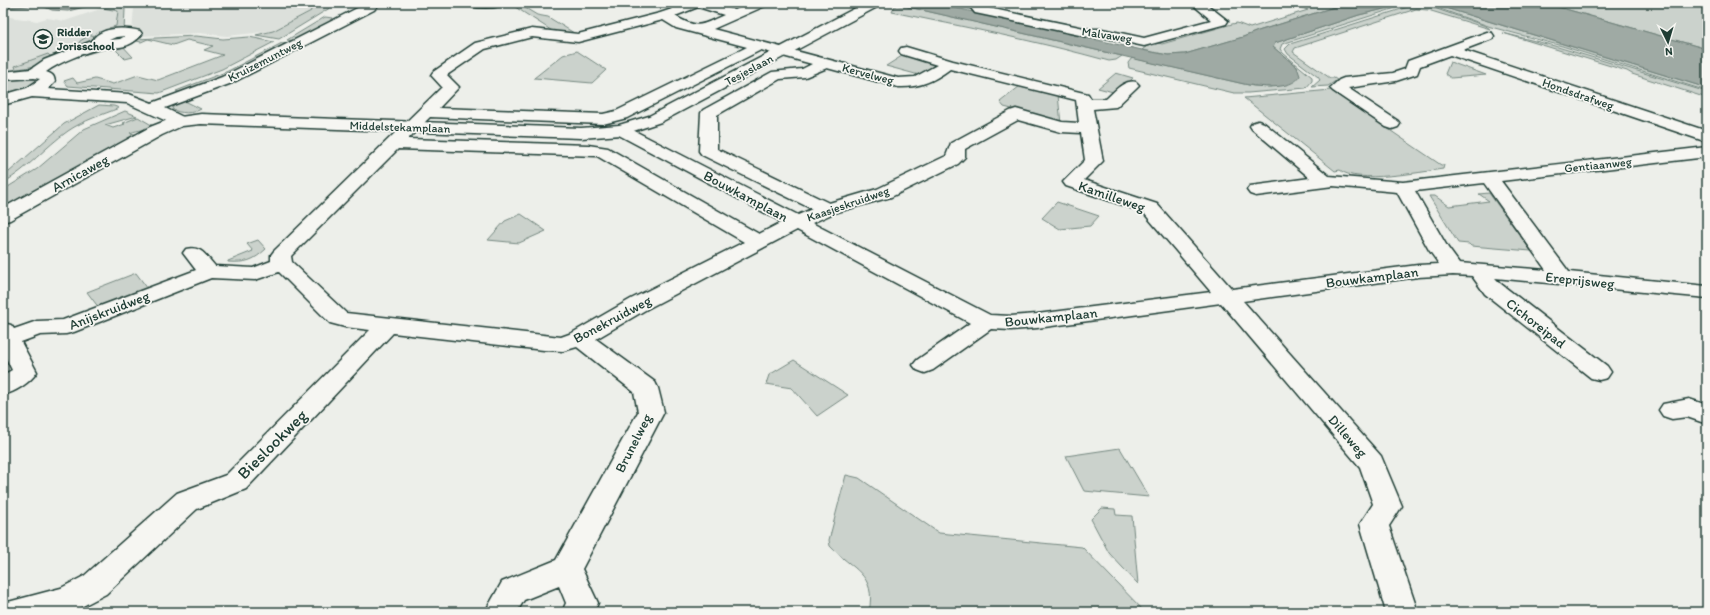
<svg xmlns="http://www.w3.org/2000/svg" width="1710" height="615" viewBox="0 0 1710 615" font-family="Itim,sans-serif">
	<rect width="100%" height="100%" fill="#edefea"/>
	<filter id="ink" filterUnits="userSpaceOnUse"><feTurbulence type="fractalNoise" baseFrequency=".025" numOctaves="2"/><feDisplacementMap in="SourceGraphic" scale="8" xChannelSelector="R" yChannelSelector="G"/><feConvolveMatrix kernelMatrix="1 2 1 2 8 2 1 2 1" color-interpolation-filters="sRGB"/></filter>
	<g filter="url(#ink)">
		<path fill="#dce0db" d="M 114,3 L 310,3 L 309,4 L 311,11 L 273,31 L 227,36 L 200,33 L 140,36 L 132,31 L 134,7 Z
			M 103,8 L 118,11 L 116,26 L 112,33 L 100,36 L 90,35 L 80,41 L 77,44 L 77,46 L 16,66 L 16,69 L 3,70 L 3,16 L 37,21 L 47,18 L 65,21 Z"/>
		<path fill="#cbd2cc" stroke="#758880" d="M 100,3 L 106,3 L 125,9 L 124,31 L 112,33 L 109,28 L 116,26 L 118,11 L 93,6 Z
			M 310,3 L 338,3 L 279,39 L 256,35 L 273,31 L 311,11 L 309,4 Z
			M 509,3 L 517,3 L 537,15 L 548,17 L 574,33 L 571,35 L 557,34 Z
			M 1305,3 L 1347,3 L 1258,31 L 1243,37 L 1185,54 L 1168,55 L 1142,50 C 1148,45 1154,41 1162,44 L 1232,24 L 1237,23 L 1250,28 L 1308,10 L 1296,6 Z
			M 1409,3 L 1423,3 L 1439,6 L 1707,88 L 1707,91 L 1562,46 L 1491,27 L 1432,6 L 1416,4 L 1402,6 L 1282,44 L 1280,49 L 1283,53 L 1312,77 L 1312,81 L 1306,88 L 1248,93 L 1234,93 L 1129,68 L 1128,63 L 1132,58 L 1253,86 L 1270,87 L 1288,84 L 1297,67 L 1273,47 L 1275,43 L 1359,15 Z
			M 1544,3 L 1707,3 L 1707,49 Z
			M 896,4 L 1122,56 L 1116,60 L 1109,61 C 1037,41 965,27 892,12 Z
			M 1411,6 L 1431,7 L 1486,26 L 1490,29 L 1428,10 L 1416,9 L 1295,48 L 1293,52 L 1330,78 L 1334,78 L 1337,80 L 1328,86 L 1312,87 L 1320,80 L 1318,77 L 1288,54 L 1285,49 L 1290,44 Z
			M 325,17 L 333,18 L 330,20 L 334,20 L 295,41 L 287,40 Z
			M 1503,33 L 1551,45 L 1707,92 L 1707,98 L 1632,74 L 1627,71 Z
			M 90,35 L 100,36 C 80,50 40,68 16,69 L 15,66 L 48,54 L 50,56 L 77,46 L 80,41 Z
			M 196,36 L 223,39 L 249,37 L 274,42 L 222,69 L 159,93 L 68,86 L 64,81 L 73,78 L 77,83 L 95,79 L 113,84 L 138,75 L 158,80 L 223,55 L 204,50 L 213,46 L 187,40 L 173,45 L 148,39 L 141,42 L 133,40 L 136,39 Z
			M 282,43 L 288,44 L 227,75 L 180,93 L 176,91 L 228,71 Z
			M 121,44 L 133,57 L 125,59 L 113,47 L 61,61 L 102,46 Z
			M 577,51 L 606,70 L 592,83 L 534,78 L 563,55 Z
			M 905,54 L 938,63 L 919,75 L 886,66 Z
			M 1450,62 L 1486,75 L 1451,78 L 1445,74 Z
			M 1116,73 L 1133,78 L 1117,93 L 1098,88 Z
			M 35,77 L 38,79 L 38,82 L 29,88 L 3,96 L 3,78 Z
			M 1020,86 L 1058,95 L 1061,124 L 1043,117 L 1004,107 L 1000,102 Z
			M 1331,90 L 1441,165 L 1444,165 L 1443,169 C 1421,172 1356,184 1340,170 L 1335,171 L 1244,98 Z
			M 185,101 L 201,109 C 193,114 180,114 172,109 L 174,105 Z
			M 99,105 L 114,106 L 119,108 C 102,115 84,120 68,131 C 45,147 29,168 3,183 L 3,174 L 9,172 L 64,124 Z
			M 125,111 L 137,116 L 105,125 L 113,128 L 125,124 L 123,123 L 138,117 L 155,127 C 146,131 139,129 130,133 L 139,135 L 3,210 L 3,190 L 37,169 L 84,129 Z
			M 1489,193 L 1531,251 L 1471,246 L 1469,244 L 1458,243 L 1429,196 L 1435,196 L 1449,206 L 1489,201 L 1479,194 Z
			M 1057,202 L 1099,216 L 1090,226 L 1060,229 L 1042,218 Z
			M 521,214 L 546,231 L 519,243 L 488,240 L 505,221 Z
			M 258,240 L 266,249 C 253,261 246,263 228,262 L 228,261 L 253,251 L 247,244 Z
			M 136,273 L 148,289 L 99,308 L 87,292 Z
			M 794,360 L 848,395 L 817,416 L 792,388 L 766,384 L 769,375 Z
			M 1120,448 L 1149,497 L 1084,491 L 1066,456 Z
			M 846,475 L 859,478 L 939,533 L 1082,547 L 1145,612 L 869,612 C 877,573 852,570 830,546 L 829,540 Z
			M 1102,508 L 1115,509 L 1116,515 L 1132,516 L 1138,584 L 1109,553 L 1091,519 Z"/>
		<path fill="#9faaa4" stroke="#6c7e77" d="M 7,3 L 101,3 L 68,11 L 52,10 L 40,5 L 3,8 L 3,4 Z
			M 891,3 L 934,3 L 1142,50 L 1168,55 L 1185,54 L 1243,37 L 1258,31 L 1347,3 L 1409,3 L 1359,15 L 1275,43 L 1273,47 L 1297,67 L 1300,76 C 1291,91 1258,87 1244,84 Z
			M 1423,3 L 1544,3 L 1707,49 L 1707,88 L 1439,6 Z"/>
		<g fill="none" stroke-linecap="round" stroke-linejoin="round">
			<defs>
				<path id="minor" d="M 367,3 L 380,3 L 374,10 L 232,83 L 165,108 L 185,118 L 187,121 L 185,124 L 179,126 L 173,124 L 127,103 L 32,97 L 3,105 L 3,95 L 27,88 L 40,79 L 34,78 L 3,80 L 3,72 L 31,69 L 44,60 L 92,41 C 100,26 126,27 140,31 L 142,34 C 134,45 122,48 109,48 C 106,48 103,47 100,48 C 82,54 61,61 46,72 C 52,74 54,75 55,82 L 48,89 L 129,94 L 152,103 L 222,77 ZM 125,36 L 120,39 L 109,40 L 116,37 Z
					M 469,3 L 502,3 L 500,6 C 492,8 479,8 471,6 Z
					M 664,3 L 682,4 L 711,3 L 735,10 L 751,3 L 767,3 L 765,6 L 713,29 L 898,78 L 915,77 L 937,65 L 901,54 L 899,51 L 901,48 L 906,47 L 953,61 L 1088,94 L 1091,99 L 1106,99 C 1115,91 1124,79 1136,82 L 1139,85 L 1136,88 L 1116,107 L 1093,109 L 1103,161 L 1084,180 L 1157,204 L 1232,289 L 1418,265 L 1439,264 L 1429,250 L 1397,192 L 1333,186 L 1256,196 L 1250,194 L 1247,190 L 1250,186 L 1310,178 L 1252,129 L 1250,126 L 1252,123 L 1258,121 L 1264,123 L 1329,176 L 1403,182 L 1707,147 L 1707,157 L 1501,181 L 1569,272 L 1707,286 L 1707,298 L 1495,278 L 1501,284 L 1607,366 L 1611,372 L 1607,378 L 1599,380 L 1591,378 L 1485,294 L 1472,276 L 1453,275 L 1418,277 L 1243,301 L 1381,456 L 1402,506 L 1389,526 L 1418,612 L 1386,612 L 1360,524 L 1373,504 L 1360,467 L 1221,303 L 1037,328 L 1011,330 L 991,329 L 933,370 L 925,373 L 917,370 L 913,365 L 917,360 L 970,323 L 797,230 L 647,309 L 596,339 L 655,382 L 658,388 L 664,412 L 582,569 L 598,603 L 594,612 L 562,612 L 566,603 L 559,586 L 524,600 L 517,612 L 485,612 L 502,582 L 556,560 L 638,412 L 634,392 L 577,347 L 563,351 L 544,350 L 393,333 L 246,489 L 197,509 L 106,594 L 79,608 L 69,612 L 3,612 L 8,602 L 61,588 L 84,576 L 177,493 L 226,475 L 370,330 L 345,327 L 330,323 L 279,272 L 255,280 L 211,278 L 74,332 L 66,334 L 40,335 L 21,342 L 37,372 C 30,383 15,392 3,395 L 3,375 L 12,370 L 3,352 L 3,323 L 11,325 L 14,329 L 37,321 L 63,320 L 196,270 L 183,253 L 186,249 C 201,245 206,256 215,266 L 253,268 L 271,261 L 271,255 L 274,251 L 442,87 L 431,75 L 433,72 L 475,43 L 532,29 L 578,34 L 660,13 L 672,9 ZM 698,7 L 724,15 C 701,25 699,30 675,16 ZM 663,20 L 676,28 L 747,47 L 616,111 L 603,114 L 439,108 L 459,87 L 447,75 L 485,49 L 532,37 L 578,42 ZM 761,50 L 812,64 L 802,69 L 772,72 L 703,110 L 701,113 L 699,151 L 702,155 L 812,209 L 798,215 L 627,127 L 621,125 L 615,127 L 613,130 L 615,133 L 782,222 L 759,234 L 608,148 L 588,145 L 408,139 L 430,117 L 603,124 L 627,118 ZM 827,68 L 898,87 C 919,88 934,81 950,69 L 1076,100 L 1079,123 L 1062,122 L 1016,109 L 1010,111 L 951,143 L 946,156 L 877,189 L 829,203 L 717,149 L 717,115 L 780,79 L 805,77 ZM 1018,120 L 1061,132 L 1081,133 L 1085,160 L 1063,182 L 1066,186 L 1143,212 L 1211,292 L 1037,314 L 1011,316 L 990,315 L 812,223 L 834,213 L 891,197 L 958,164 L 965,157 L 965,149 ZM 398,149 L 597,156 L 744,242 L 631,299 L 572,333 L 561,337 L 346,313 L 292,262 L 291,256 ZM 1484,183 L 1546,270 L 1459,263 L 1448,248 L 1415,191 Z
					M 959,3 L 980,3 L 984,7 L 1089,29 L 1102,29 L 1144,38 L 1211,20 L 1191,3 L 1205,3 L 1228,21 L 1226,24 L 1144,46 L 1102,37 L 1089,37 L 980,14 L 975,13 L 971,8 L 961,6 Z
					M 1487,32 L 1492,33 L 1494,36 L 1492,39 L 1463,50 L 1707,131 L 1707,142 L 1450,55 L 1420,66 L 1417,74 L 1396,81 L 1348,88 L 1398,121 L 1400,124 L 1398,127 L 1392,129 L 1386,127 L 1333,91 L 1330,88 L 1339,80 L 1344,78 L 1393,73 L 1405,69 L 1408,61 Z
					M 1689,399 L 1707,405 L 1707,424 L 1687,417 L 1672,419 L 1663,416 L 1659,410 L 1663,404 Z"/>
				<path id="tertiary" d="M 865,3 L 881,3 L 879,6 L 661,122 L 621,135 L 581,138 L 201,124 L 182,126 L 162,135 L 10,220 L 3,222 L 3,208 L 150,127 L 173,118 L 201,114 L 581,128 L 619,125 L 649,116 Z"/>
			</defs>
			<use href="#minor" stroke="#1f3d34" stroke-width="3"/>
			<use href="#tertiary" stroke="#1f3d34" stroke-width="3"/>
			<use href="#minor" fill="#f6f6f2" fill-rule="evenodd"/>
			<use href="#tertiary" fill="#f6f6f2" fill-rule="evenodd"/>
		</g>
	</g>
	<defs>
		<symbol id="school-ring" viewBox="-11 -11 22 22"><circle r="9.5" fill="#f6f6f2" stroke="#1f3d34" stroke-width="1.5"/><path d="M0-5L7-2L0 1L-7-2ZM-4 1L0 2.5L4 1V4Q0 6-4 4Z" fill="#1f3d34"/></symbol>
	</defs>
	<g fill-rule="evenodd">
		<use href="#school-ring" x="32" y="28" width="22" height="22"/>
	</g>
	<g text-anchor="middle" stroke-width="3.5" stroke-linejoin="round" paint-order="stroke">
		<g font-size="12" font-weight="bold" fill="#1f3d34" stroke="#f6f6f2" text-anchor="start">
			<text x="57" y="36">Ridder<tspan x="57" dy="14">Jorisschool</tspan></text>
		</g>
		<g font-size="12" fill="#1f3d34" stroke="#f6f6f2">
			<text transform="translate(1107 35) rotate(9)" y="4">Malvaweg</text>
			<text transform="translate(265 60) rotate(-27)" y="4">Kruizemuntweg</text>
			<text transform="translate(749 70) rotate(-28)" y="4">Tesjeslaan</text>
			<text transform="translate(868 74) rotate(15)" y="4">Kervelweg</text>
			<text transform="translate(1578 94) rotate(19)" y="4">Hondsdrafweg</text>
			<text transform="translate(400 127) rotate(2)" y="4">Middelstekamplaan</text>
			<text transform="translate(1598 165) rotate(-6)" y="4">Gentiaanweg</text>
			<text transform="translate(848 204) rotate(-19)" y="4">Kaasjeskruidweg</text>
		</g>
		<g font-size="14" fill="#1f3d34" stroke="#f6f6f2">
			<text transform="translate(80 173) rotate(-29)" y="5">Arnicaweg</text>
			<text transform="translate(746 196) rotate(28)" y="5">Bouwkamplaan</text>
			<text transform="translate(1112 196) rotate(19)" y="5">Kamilleweg</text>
			<text transform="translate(1372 277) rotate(-7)" y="5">Bouwkamplaan</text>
			<text transform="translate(1580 280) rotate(6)" y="5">Ereprijsweg</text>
			<text transform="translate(109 310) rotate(-21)" y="5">Anijskruidweg</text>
			<text transform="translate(1051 317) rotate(-6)" y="5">Bouwkamplaan</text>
			<text transform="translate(612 319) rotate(-28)" y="5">Bonekruidweg</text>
			<text transform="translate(1536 323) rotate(38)" y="5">Cichoreipad</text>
			<text transform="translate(1348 436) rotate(49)" y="5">Dilleweg</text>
			<text transform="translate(633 443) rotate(-63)" y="5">Brunelweg</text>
		</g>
		<g font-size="17" fill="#1f3d34" stroke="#f6f6f2">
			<text transform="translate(272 444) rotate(-45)" y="6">Bieslookweg</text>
		</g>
	</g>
	<rect width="1710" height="615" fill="none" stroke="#f6f6f2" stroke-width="16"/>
	<rect x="8" y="8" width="1694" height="599" fill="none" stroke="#1f3d34" stroke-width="1.5" filter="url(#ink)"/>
	<g transform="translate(1668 42) rotate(175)" stroke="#f6f6f2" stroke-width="3" paint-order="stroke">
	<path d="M0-3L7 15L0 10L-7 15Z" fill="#1f3d34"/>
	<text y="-6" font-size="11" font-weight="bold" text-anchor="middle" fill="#1f3d34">N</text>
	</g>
</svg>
